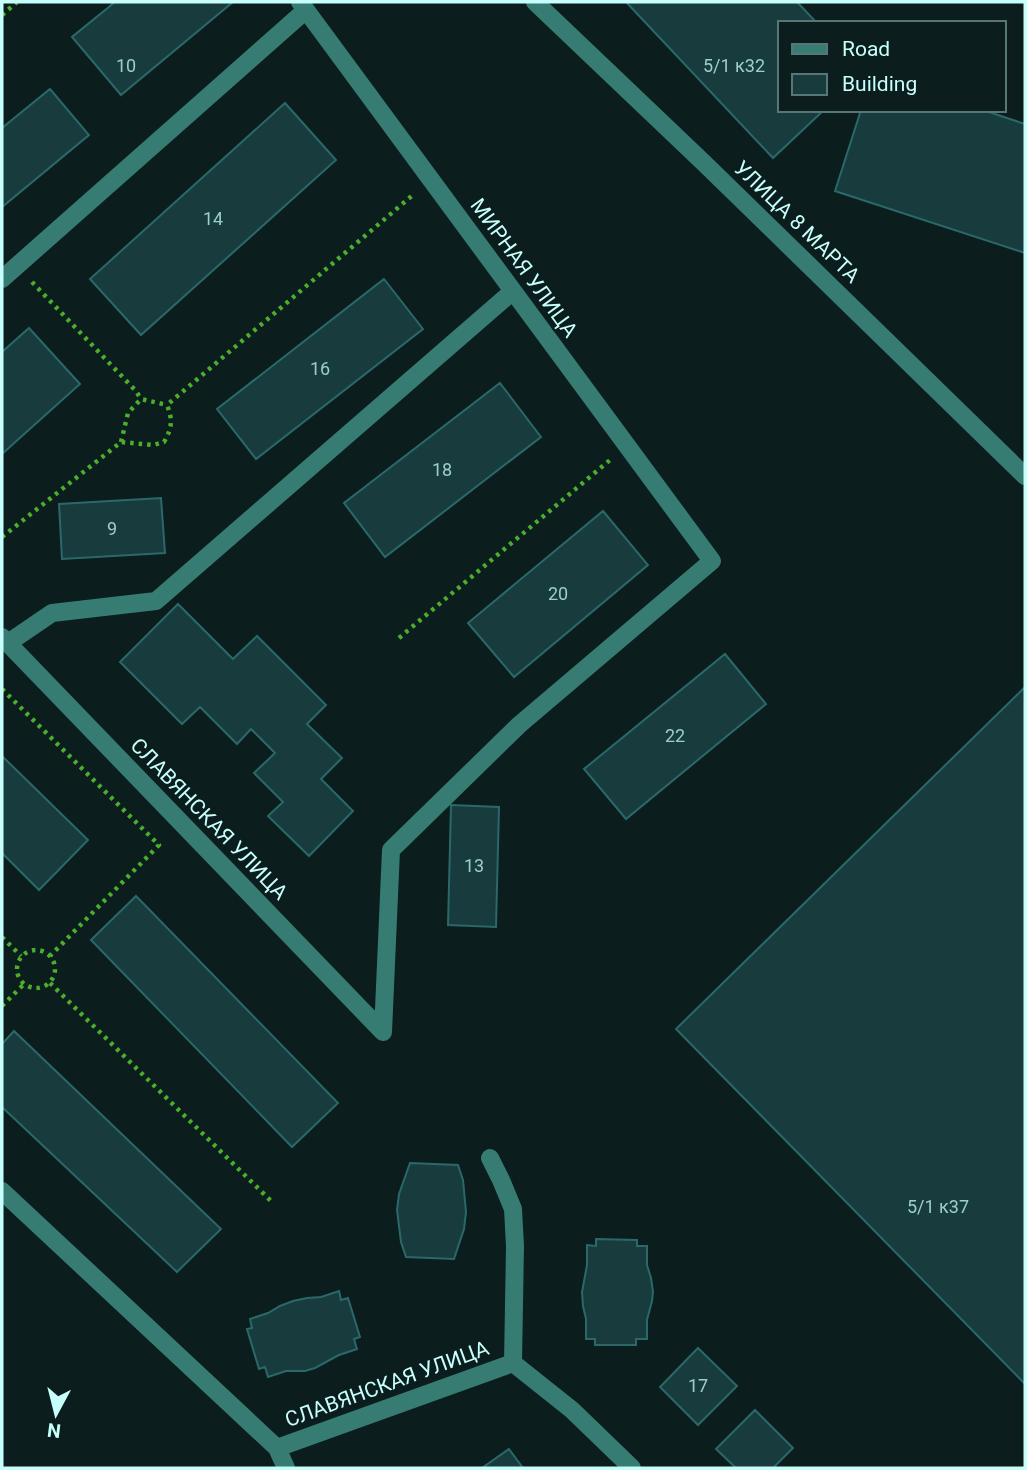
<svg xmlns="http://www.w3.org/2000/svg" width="1027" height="1470" viewBox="0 0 1027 1470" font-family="Roboto,sans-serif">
	<rect width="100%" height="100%" fill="#0b1d1d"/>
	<path fill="#183c3e" stroke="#2a686a" stroke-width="2" d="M 115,2 L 233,2 L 121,95 L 72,37 Z
		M 626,2 L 797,2 L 817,23 L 780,23 L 780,110 L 824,110 L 773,158 Z
		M 50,89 L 89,135 L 2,207 L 2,128 Z
		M 285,103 L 336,160 L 141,335 L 90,279 Z
		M 861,110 L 983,110 L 1025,124 L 1025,253 L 835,191 Z
		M 384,279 L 423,329 L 256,459 L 217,409 Z
		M 29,328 L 80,384 L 2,454 L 2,352 Z
		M 500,383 L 541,437 L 385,557 L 344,503 Z
		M 161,498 L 165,553 L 62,559 L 59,504 Z
		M 603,511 L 648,565 L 514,677 L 468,623 Z
		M 178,604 L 233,659 L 257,636 L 326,705 L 307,724 L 342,758 L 321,779 L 353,811 L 309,856 L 268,816 L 283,802 L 254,773 L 275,753 L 251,729 L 237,744 L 200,707 L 182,724 L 120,662 Z
		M 725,654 L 766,704 L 626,819 L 584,769 Z
		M 1025,687 L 1025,1384 L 676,1029 Z
		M 2,756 L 88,840 L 39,890 L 2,853 Z
		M 451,805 L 499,807 L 496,927 L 448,925 Z
		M 136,896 L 338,1103 L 292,1147 L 91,940 Z
		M 14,1031 L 221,1229 L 177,1272 L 2,1107 L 2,1044 Z
		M 410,1163 L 458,1165 L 463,1180 L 466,1212 L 464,1229 L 454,1259 L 406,1257 L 401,1242 L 397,1210 L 399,1194 Z
		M 596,1239 L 637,1240 L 637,1246 L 647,1246 L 647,1265 L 651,1278 L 653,1292 L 652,1301 L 647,1320 L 647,1339 L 636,1339 L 636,1345 L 595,1345 L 595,1339 L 586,1339 L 586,1319 L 583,1306 L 582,1292 L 587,1265 L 587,1245 L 596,1246 Z
		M 339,1291 L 341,1300 L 348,1298 L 360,1337 L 354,1339 L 357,1349 L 339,1355 L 315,1368 L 305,1371 L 286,1371 L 268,1377 L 265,1367 L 259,1369 L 247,1329 L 252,1328 L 250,1319 L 268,1313 L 280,1306 L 293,1301 L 307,1298 L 321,1297 Z
		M 698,1348 L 737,1386 L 698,1425 L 660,1387 Z
		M 755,1410 L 793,1448 L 773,1468 L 736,1468 L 716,1449 Z
		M 509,1449 L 523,1468 L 482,1468 Z"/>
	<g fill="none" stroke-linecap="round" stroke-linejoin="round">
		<path stroke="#4bae2d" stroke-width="4.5" stroke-dasharray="3.5 5" stroke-linecap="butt" d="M 2,15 L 17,2
			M 32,282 L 136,391 L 141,399
			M 121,442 L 128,413 L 141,399 L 167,405
			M 2,537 L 121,442 L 153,445 L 164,442 C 172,428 173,420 167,405 L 414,194
			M 399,638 L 610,460
			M 2,689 L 159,845 L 50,956
			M 2,937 L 21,956
			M17 969a19 19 0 1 1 38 0a19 19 0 1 1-38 0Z
			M 50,983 L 272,1202
			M 2,1006 L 23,985"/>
		<path stroke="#367c73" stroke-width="18" d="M 300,2 L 712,561 L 519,725 L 391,850 L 383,1032
			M 535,2 L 704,163 L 1025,476
			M 2,279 L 306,10
			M 2,637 L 383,1032
			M 8,643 L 52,613 L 156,601 L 513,291
			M 490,1158 L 501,1180 L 513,1209 L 515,1246 L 513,1363
			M 2,1191 L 277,1448 L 286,1468
			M 513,1363 L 572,1410 L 632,1468
			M 277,1448 L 513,1363"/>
	</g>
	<g text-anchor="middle" stroke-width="5" stroke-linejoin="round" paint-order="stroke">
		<g font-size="18" fill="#9bcecc">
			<text x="126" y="72">10</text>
			<text x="734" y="72">5/1 к32</text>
			<text x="213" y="225">14</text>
			<text x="320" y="375">16</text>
			<text x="442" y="476">18</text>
			<text x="112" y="535">9</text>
			<text x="558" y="600">20</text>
			<text x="675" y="742">22</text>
			<text x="474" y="872">13</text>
			<text x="938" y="1213">5/1 к37</text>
			<text x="698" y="1392">17</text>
		</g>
		<g font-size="21" fill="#c7fffc" stroke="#0b1d1d">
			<text transform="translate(797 222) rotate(44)" y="7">УЛИЦА 8 МАРТА</text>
			<text transform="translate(524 268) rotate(54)" y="7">МИРНАЯ УЛИЦА</text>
			<text transform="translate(209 819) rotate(46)" y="7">СЛАВЯНСКАЯ УЛИЦА</text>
			<text transform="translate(387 1384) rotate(-20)" y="7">СЛАВЯНСКАЯ УЛИЦА</text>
		</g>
	</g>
	<rect width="1027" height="1470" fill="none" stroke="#c7fffc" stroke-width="7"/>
	<rect x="778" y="21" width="228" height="91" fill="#0b1d1d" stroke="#567776" stroke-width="2"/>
	<rect x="792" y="44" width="35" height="10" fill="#367c73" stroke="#567776" stroke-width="2"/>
	<text x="842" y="56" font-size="21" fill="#c7fffc">Road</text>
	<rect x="792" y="74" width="35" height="21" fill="#183c3e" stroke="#567776" stroke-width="2"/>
	<text x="842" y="91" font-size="21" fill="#c7fffc">Building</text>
	<g transform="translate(56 1414) rotate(187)" stroke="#0b1d1d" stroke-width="5" paint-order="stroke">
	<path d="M0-5L12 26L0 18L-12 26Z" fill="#c7fffc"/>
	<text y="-10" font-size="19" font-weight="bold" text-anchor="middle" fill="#c7fffc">N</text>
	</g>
</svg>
